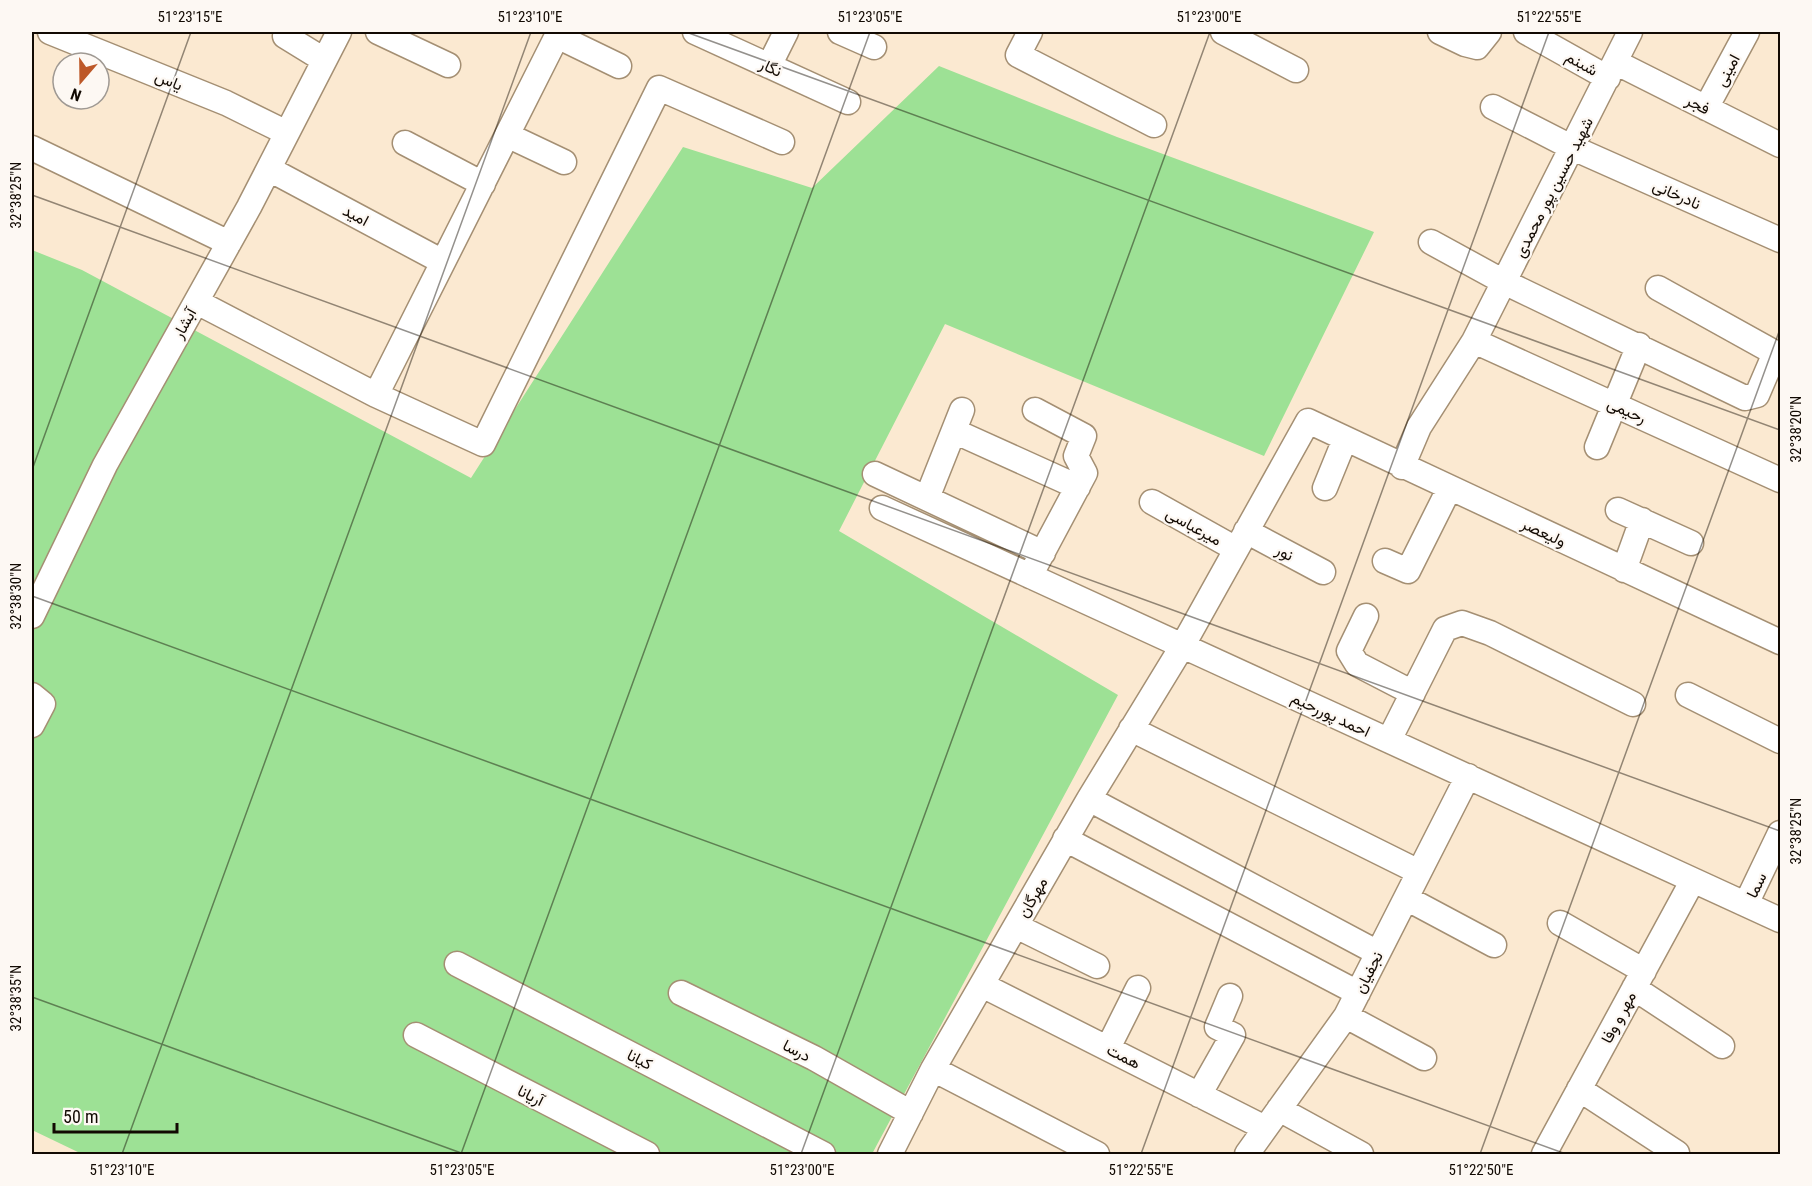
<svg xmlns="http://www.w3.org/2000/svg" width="1812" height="1186" viewBox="0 0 1812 1186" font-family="'Roboto Condensed',Vazirmatn,sans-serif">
	<rect width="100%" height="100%" fill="#fbe9d1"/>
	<path fill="#9de195" d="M 939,66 L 1117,137 L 1374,232 L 1264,456 L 945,324 L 839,531 L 1118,695 L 872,1154 L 82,1154 L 32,1130 L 32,250 L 82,270 L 471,478 L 683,147 L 812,188 Z"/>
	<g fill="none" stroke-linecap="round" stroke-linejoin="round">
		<defs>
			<path id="minor" d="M 50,32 L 226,103 L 287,133
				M 378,32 L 448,65
				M 695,32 L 848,102
				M 840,32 L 874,47
				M 1030,32 L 1018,55 L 1154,125
				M 1223,32 L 1296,70
				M 1440,32 L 1465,44 L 1477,47 L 1489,32
				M 1526,32 L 1608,78
				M 285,36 L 324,60
				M 557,36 L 619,66
				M 1615,62 L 1780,145
				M 769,66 L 786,32
				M 1493,107 L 1573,148 L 1780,240
				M 1706,108 L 1747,32
				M 507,135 L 564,162
				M 405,143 L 483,184
				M 32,148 L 229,243
				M 269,169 L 443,262
				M 1431,242 L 1504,282 L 1745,398 L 1757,395 L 1775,353 L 1780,356
				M 1658,288 L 1775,353
				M 197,302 L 376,395 L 483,444 L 659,88 L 782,142
				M 1474,341 L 1780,480
				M 376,395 L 559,32
				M 954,431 L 1078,487
				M 1597,447 L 1639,345
				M 1402,467 L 1419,427 L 1474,341 L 1630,32
				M 875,474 L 1043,553
				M 1325,488 L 1345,439
				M 927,498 L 962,410
				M 1152,502 L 1236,549
				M 882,508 L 1780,920
				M 1618,510 L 1691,543
				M 1246,531 L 1323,572
				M 1385,561 L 1408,571 L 1449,489
				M 1624,570 L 1642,520
				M 1030,576 L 1085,473 L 1076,456 L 1084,436 L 1035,410
				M 32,616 L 105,465 L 249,207 L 339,32
				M 1366,616 L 1349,651 L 1357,664 L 1413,693
				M 32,695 L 43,704 L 32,725
				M 1688,695 L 1780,741
				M 1131,729 L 1419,872
				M 1389,740 L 1445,629 L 1462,623 L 1490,633 L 1633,704
				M 1089,799 L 1378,953
				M 1065,839 L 1358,993
				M 1406,898 L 1494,945
				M 1746,904 L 1780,833
				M 1560,923 L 1644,971
				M 1016,926 L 1097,966
				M 457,964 L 823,1154
				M 982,985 L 1265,1128
				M 1634,988 L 1722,1046
				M 681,993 L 814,1058 L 911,1113
				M 1346,1016 L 1424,1058
				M 416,1035 L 647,1154
				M 1108,1048 L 1138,988
				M 933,1069 L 1097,1154
				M 1579,1089 L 1677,1153
				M 1199,1095 L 1233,1035 L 1217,1027 L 1230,996
				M 1279,1109 L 1361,1154
				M 890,1154 L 933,1069 L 1089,799 L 1183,645 L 1308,421 L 1780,642
				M 1247,1154 L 1346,1016 L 1468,776
				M 1544,1154 L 1693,880"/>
		</defs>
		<use href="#minor" stroke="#a48f73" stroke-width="27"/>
		<use href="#minor" stroke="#fff" stroke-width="24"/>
	</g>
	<path fill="none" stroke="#120a03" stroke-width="1.5" stroke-opacity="0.45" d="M 686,32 L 1780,430M 32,195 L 1780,831M 32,470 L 191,32M 32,596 L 1566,1154M 32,997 L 464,1154M 122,1154 L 531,32M 461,1154 L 870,32M 801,1154 L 1210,32M 1141,1154 L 1549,32M 1480,1154 L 1780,329"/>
	<g text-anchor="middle" stroke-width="4.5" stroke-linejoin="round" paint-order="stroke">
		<g font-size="16" fill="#120a03" stroke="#fdf8f3">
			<text transform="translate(1582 63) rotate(29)" y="6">شبنم</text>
			<text transform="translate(771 67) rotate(25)" y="6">نگار</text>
			<text transform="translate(1727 70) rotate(-62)" y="6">امینی</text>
			<text transform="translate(169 80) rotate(22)" y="6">یاس</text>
			<text transform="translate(1698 104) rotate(27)" y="6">فجر</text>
			<text transform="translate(1553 187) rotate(-63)" y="6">شهید حسین پور محمدی</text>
			<text transform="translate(1677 194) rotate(24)" y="6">نادرخانی</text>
			<text transform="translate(356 215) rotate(28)" y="6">امید</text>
			<text transform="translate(184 323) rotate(-61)" y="6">آبشار</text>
			<text transform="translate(1627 410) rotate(24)" y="6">رحیمی</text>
			<text transform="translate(1194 526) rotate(29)" y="6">میرعباسی</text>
			<text transform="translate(1544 532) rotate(25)" y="6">ولیعصر</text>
			<text transform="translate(1285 552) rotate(28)" y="6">نور</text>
			<text transform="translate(1331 714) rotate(25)" y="6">احمد پوررحیم</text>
			<text transform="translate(1756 885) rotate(-64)" y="6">سما</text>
			<text transform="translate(1032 897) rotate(-60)" y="6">مهرگان</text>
			<text transform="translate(1368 972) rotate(-63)" y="6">نجفیان</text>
			<text transform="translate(1618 1017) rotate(-62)" y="6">مهر و وفا</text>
			<text transform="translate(797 1050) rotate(27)" y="6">درسا</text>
			<text transform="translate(1124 1056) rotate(27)" y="6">همت</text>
			<text transform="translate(640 1059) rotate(27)" y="6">کیانا</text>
			<text transform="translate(531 1095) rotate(27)" y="6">آریانا</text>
		</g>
	</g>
	<rect width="1812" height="1186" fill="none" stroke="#fdf8f3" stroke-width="66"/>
	<g transform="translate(81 81) rotate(200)"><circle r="28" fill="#fdf8f3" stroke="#9f9993" stroke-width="1.5"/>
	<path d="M0-4.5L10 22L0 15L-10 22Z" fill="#bd5828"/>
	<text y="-9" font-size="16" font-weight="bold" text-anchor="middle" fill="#120a03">N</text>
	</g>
	<path d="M54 1123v9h123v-9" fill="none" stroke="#120a03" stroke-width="3"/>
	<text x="63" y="1123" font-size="18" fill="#120a03" stroke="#fdf8f3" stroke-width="4.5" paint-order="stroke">50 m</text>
	<rect x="33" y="33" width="1746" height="1120" fill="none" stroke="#120a03" stroke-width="2"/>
	<g font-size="15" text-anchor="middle" fill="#120a03">
		<text x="190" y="22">51°23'15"E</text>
		<text x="530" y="22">51°23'10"E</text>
		<text x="870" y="22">51°23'05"E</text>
		<text x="1209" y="22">51°23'00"E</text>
		<text x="1549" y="22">51°22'55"E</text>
		<text transform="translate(16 195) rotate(-90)" y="5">32°38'25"N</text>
		<text transform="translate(1796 429) rotate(-90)" y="5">32°38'20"N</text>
		<text transform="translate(16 596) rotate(-90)" y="5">32°38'30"N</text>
		<text transform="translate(1796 831) rotate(-90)" y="5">32°38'25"N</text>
		<text transform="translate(16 998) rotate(-90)" y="5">32°38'35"N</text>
		<text x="122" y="1175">51°23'10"E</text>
		<text x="462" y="1175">51°23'05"E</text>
		<text x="802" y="1175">51°23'00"E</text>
		<text x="1141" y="1175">51°22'55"E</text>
		<text x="1481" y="1175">51°22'50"E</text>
	</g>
</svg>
